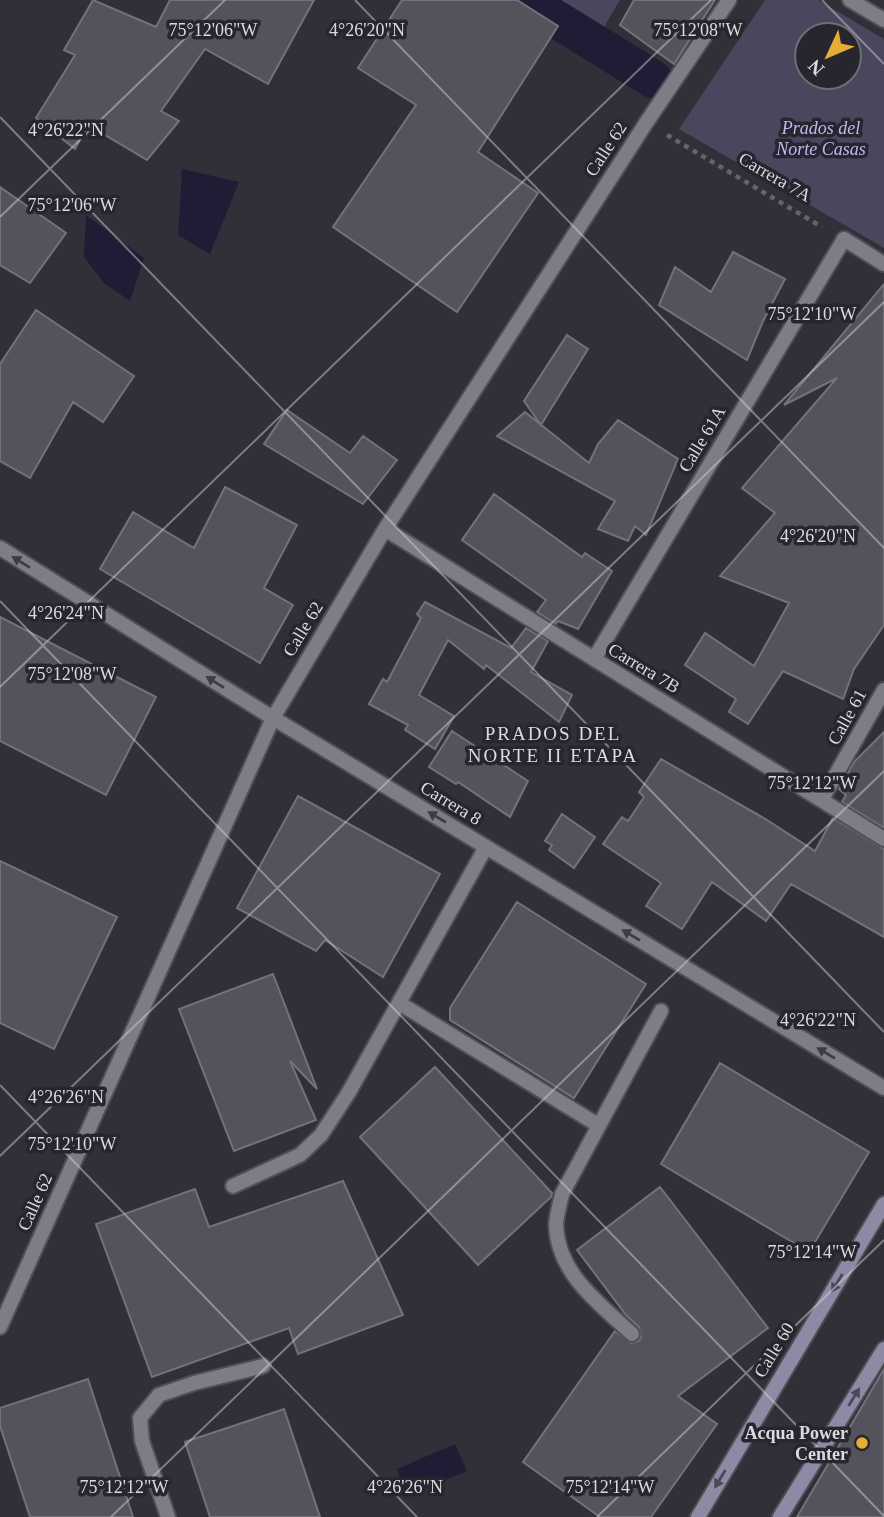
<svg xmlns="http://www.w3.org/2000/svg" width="884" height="1517" viewBox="0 0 884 1517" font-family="Georgia,serif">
	<rect width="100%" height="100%" fill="#313039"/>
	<path fill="#49465e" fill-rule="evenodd" d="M 545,0 L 620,0 L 601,32 Z
		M 765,0 L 818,0 L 884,39 L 884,248 L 679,129 ZM 849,35 L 849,77 L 807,77 L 807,35 Z"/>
	<path fill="#201c35" d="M 182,169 L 239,182 L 210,254 L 178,235 Z
		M 86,215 L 144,258 L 130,301 L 104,283 L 84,257 Z
		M 455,1444 L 467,1471 L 408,1496 L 397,1469 Z"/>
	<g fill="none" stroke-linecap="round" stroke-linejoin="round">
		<path stroke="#201c35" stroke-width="38" d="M 525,0 L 653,79"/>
	</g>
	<path fill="#54535c" stroke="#73727c" stroke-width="2" d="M 93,0 L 156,27 L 170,0 L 314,0 L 268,84 L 205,49 L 161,111 L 179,121 L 147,160 L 88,125 L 75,149 L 36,118 L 75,55 L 64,50 Z
		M 402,0 L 517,0 L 558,26 L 478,152 L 538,193 L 457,312 L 333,227 L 416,105 L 358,68 Z
		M 634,0 L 715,0 L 674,64 L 620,25 Z
		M 0,187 L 66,233 L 30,283 L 0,265 Z
		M 733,252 L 785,279 L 763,321 L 747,360 L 659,305 L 675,267 L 711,292 Z
		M 884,284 L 884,625 L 854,669 L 843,699 L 783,671 L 748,724 L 729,712 L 736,699 L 685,665 L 705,633 L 754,666 L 789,603 L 720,576 L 775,513 L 742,488 L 837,378 L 784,405 Z
		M 36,310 L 134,376 L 103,422 L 73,402 L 30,478 L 0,461 L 0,364 Z
		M 567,335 L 588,349 L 541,425 L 524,401 Z
		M 287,410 L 350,453 L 363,436 L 397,460 L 363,504 L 264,444 Z
		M 525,412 L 589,463 L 598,444 L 618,420 L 678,459 L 646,535 L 635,526 L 628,541 L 598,529 L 615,501 L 497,436 Z
		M 225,487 L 297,525 L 264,588 L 293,605 L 260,663 L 100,569 L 133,512 L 194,548 Z
		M 494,494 L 582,557 L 585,553 L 612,571 L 578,629 L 558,621 L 556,624 L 537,612 L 546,600 L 462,540 Z
		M 425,602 L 511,648 L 526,628 L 548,641 L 531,672 L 572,695 L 559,722 L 486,665 L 484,669 L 448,640 L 419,695 L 454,716 L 435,749 L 405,730 L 408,725 L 369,704 L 383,679 L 387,682 L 421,618 L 417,614 Z
		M 0,617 L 156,697 L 106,795 L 0,741 Z
		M 452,731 L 528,781 L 510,817 L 458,782 L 456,784 L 429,767 Z
		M 884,732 L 884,828 L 842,802 L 846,795 L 839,789 L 854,762 Z
		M 661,759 L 767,820 L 815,851 L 833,818 L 884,849 L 884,937 L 791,884 L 766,921 L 712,882 L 682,929 L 646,906 L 661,883 L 603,844 L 622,817 L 628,821 L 644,797 L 639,792 Z
		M 298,796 L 440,874 L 383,977 L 325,940 L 316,951 L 237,908 Z
		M 562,814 L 595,837 L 574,868 L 549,850 L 552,845 L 545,841 Z
		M 0,861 L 117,917 L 54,1049 L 0,1023 Z
		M 517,902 L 646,984 L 574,1098 L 450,1020 L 450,1008 Z
		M 273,974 L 317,1089 L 290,1061 L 316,1120 L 234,1151 L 179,1009 Z
		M 720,1063 L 869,1152 L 809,1252 L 661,1164 Z
		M 435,1067 L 552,1193 L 551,1197 L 478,1265 L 360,1137 Z
		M 343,1181 L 403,1315 L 298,1354 L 289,1328 L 152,1377 L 96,1224 L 195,1189 L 209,1227 Z
		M 660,1187 L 768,1328 L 678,1396 L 717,1424 L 651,1517 L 600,1517 L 523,1462 L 615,1331 L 631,1343 L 639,1341 L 641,1337 L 639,1327 L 626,1315 L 577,1250 Z
		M 884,1369 L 884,1517 L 797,1517 Z
		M 88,1379 L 133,1517 L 30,1517 L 0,1426 L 0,1408 Z
		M 284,1409 L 320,1517 L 210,1517 L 185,1442 Z"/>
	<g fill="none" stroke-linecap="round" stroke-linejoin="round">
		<defs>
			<path id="service" d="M 399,1003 L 598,1125
				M 233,1186 L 300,1155 L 321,1135 L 349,1092 L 486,847
				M 632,1334 C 600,1304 558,1274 556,1226 C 556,1216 560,1204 562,1194 L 661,1011
				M 168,1517 L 142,1441 L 140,1418 L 159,1395 L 194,1383 L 263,1366"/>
			<path id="pedestrian" d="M 844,239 L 884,264"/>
			<path id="minor" d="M 850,0 L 884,20
				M 385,529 L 884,839
				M 0,548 L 273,718 L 884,1088
				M 594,659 L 844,239
				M 822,799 L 884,690
				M 0,1327 L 273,718 L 385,529 L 646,123 L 729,0"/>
			<path id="secondary" d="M 698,1517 L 884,1204
				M 780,1517 L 884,1349"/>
		</defs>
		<use href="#service" stroke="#4f4e55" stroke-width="18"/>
		<use href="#pedestrian" stroke="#4f4e55" stroke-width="18"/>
		<use href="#minor" stroke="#4f4e55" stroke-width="18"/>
		<use href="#secondary" stroke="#4f4e55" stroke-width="18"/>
		<path stroke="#65646c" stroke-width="4.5" stroke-dasharray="5 5" stroke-linecap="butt" d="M 667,135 L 822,227"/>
		<use href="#service" stroke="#7d7c87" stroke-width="14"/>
		<use href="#pedestrian" stroke="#7d7c87" stroke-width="14"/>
		<use href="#minor" stroke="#7d7c87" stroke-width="14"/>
		<use href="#secondary" stroke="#8e8aa6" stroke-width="14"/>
	</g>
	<defs><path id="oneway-solid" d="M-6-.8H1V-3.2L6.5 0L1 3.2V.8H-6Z" transform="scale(1.75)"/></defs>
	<g fill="#3c3c45">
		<use href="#oneway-solid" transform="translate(21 562) rotate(-148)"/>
		<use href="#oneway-solid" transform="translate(215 682) rotate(-148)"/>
		<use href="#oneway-solid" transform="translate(437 817) rotate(-149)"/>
		<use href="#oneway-solid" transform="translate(631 935) rotate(-149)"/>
		<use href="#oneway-solid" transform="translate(826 1053) rotate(-149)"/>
	</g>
	<g fill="#4b4959">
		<use href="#oneway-solid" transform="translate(837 1283) rotate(121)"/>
		<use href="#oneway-solid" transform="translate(854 1397) rotate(-58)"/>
		<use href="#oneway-solid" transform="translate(720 1479) rotate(121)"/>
	</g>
	<path fill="none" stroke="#dadadf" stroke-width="2" stroke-opacity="0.45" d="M 355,0 L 884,548M 822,0 L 884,64M 0,117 L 884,1032M 0,217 L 225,0M 0,601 L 884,1516M 0,687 L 711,0M 0,1085 L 417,1517M 0,1156 L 884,302M 111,1517 L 884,771M 597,1517 L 884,1240"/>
	<circle fill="#e7ac37" stroke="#27262f" stroke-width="2.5" cx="862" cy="1443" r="7"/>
	<g text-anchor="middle" stroke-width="7" stroke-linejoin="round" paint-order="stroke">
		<g font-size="18" font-style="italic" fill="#bfb8f0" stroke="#27262f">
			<text x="821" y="134">Prados del<tspan x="821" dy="21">Norte Casas</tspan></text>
		</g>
		<g font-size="18" fill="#dadadf" stroke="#27262f">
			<text transform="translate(606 149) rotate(-57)" y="6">Calle 62</text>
			<text transform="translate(775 177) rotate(30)" y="6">Carrera 7A</text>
			<text transform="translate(702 439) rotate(-59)" y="6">Calle 61A</text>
			<text transform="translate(303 629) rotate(-59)" y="6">Calle 62</text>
			<text transform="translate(644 668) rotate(31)" y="6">Carrera 7B</text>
			<text transform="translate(847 717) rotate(-61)" y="6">Calle 61</text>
			<text transform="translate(451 803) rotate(31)" y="6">Carrera 8</text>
			<text transform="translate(35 1202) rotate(-66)" y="6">Calle 62</text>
			<text transform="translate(774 1350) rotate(-59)" y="6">Calle 60</text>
		</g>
		<g font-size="18" font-weight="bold" fill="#dadadf" stroke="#27262f" text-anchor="end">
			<text x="848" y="1439">Acqua Power<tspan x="848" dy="21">Center</tspan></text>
		</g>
		<g font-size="19" letter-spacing="2" fill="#dadadf" stroke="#27262f">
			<text x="553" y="740">PRADOS DEL<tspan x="553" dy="22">NORTE II ETAPA</tspan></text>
		</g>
	</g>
	<g font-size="18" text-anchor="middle" fill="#dadadf" stroke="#27262f" stroke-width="7" stroke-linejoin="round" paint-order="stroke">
		<text x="213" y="36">75°12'06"W</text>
		<text x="698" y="36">75°12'08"W</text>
		<text x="367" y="36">4°26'20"N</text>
		<text x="66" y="136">4°26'22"N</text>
		<text x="72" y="211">75°12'06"W</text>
		<text x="812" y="320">75°12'10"W</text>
		<text x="818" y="542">4°26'20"N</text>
		<text x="66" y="619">4°26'24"N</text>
		<text x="72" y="680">75°12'08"W</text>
		<text x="812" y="789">75°12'12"W</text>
		<text x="818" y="1026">4°26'22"N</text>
		<text x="66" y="1103">4°26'26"N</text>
		<text x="72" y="1150">75°12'10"W</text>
		<text x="812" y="1258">75°12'14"W</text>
		<text x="405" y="1493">4°26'26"N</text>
		<text x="124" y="1493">75°12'12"W</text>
		<text x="610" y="1493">75°12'14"W</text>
	</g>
	<g transform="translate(828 56) rotate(226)"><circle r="33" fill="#27262f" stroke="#6f6e75" stroke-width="2"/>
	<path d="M0-5L12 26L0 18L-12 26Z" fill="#e7ac37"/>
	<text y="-10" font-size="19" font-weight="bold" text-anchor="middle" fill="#dadadf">N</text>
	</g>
</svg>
